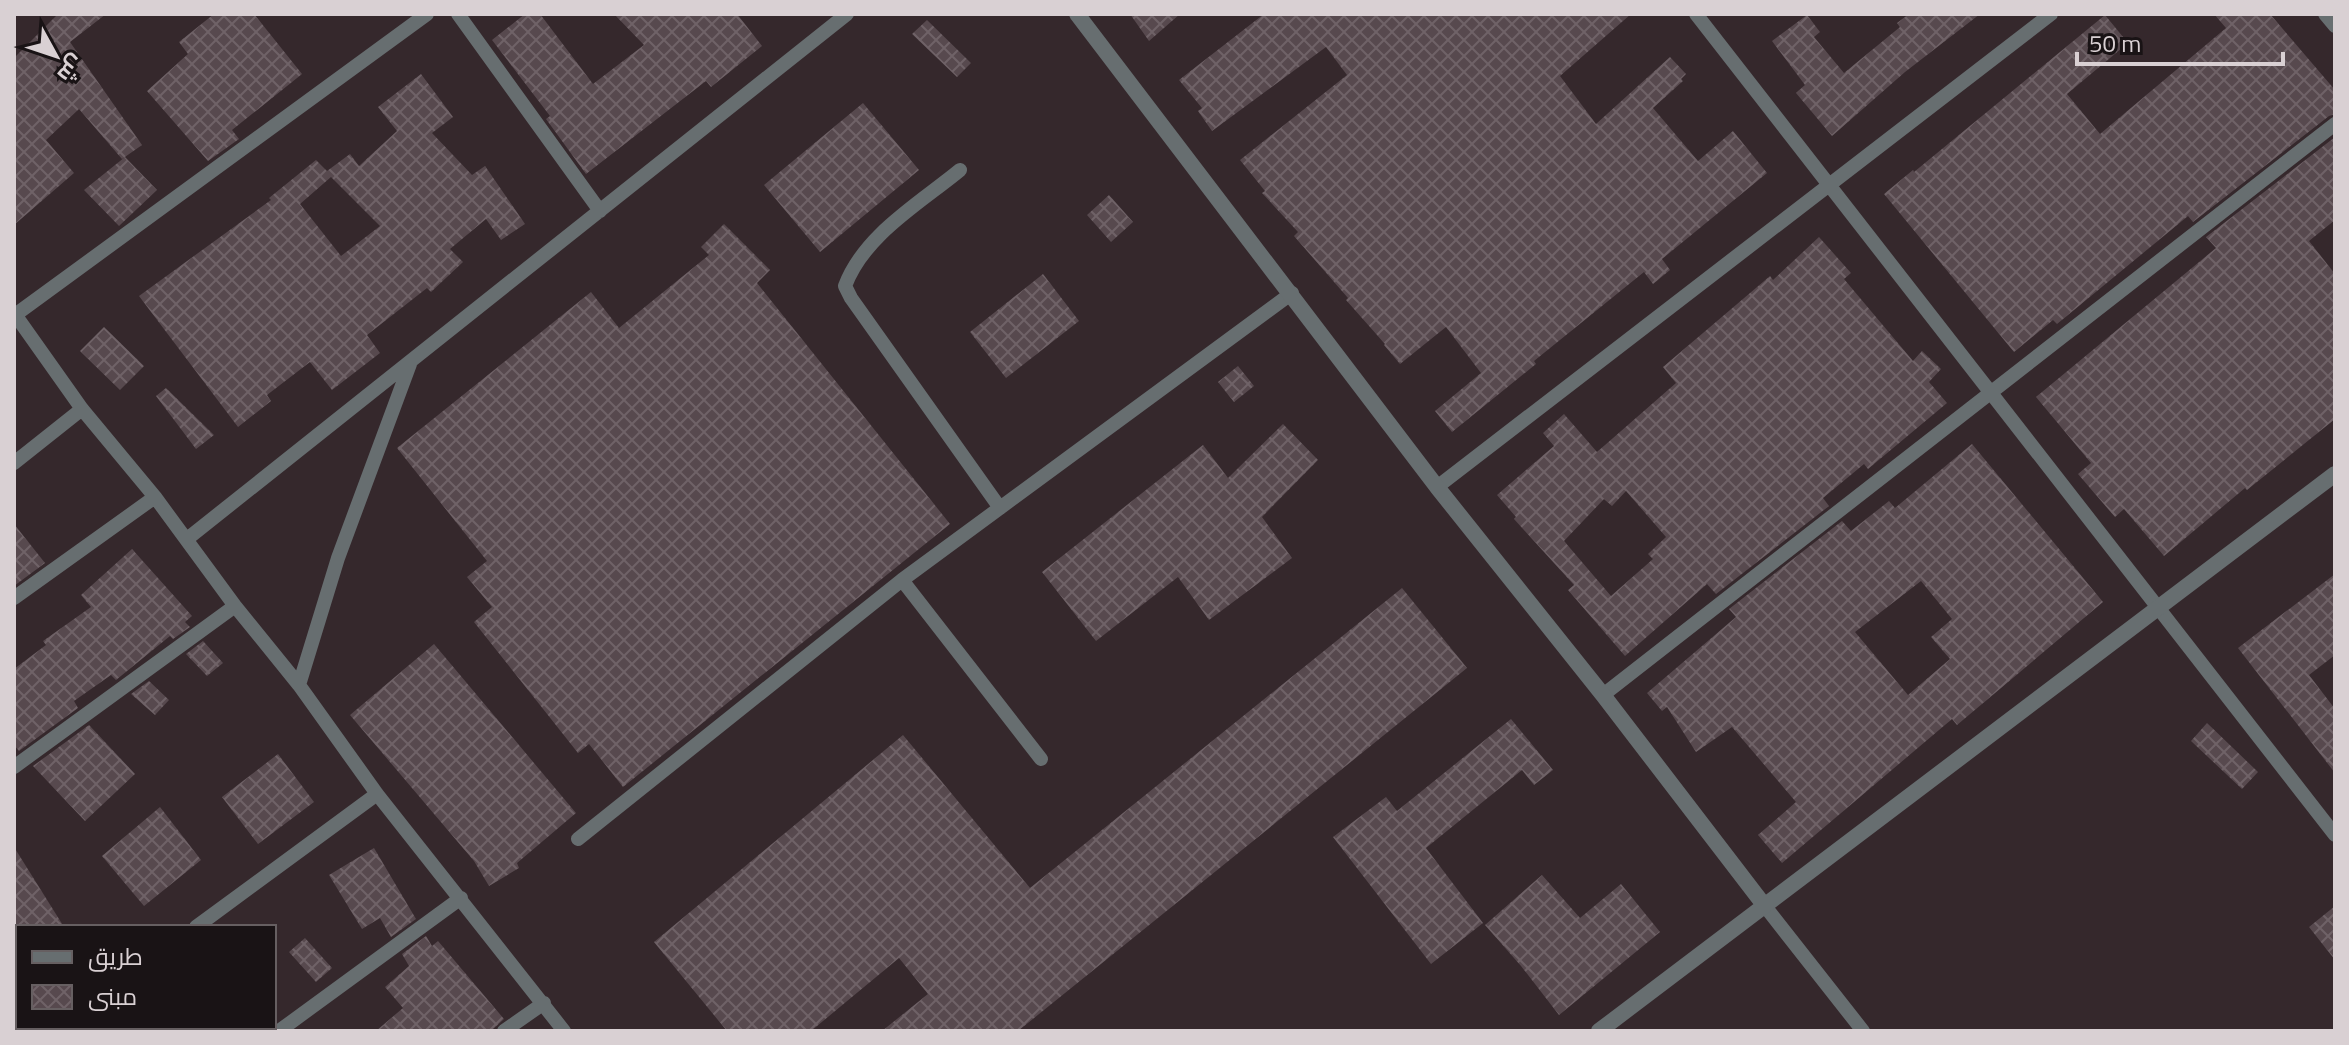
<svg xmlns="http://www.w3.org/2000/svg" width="2349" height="1045" viewBox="0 0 2349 1045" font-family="'Titillium Web',Cairo,sans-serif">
	<defs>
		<pattern id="building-cross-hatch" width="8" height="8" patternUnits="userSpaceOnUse" patternTransform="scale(2)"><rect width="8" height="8" fill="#57494e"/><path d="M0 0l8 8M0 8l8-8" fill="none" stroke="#6f6267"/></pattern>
	</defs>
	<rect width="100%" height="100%" fill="#35282c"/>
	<path fill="url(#building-cross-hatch)" fill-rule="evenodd" d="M 58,14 L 106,14 L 70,42 L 142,145 L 122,159 L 79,109 L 46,140 L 74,173 L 14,225 L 14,58 Z
		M 214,14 L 254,14 L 302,74 L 232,130 L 239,139 L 208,161 L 147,91 L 188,54 L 179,42 Z
		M 525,14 L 540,14 L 593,84 L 644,45 L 614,14 L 737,14 L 762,46 L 711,87 L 706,81 L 586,174 L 546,119 L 550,116 L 492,40 Z
		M 1130,14 L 1180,14 L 1149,41 Z
		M 1264,14 L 1631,14 L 1560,76 L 1596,124 L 1670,57 L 1686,74 L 1681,79 L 1683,81 L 1653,108 L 1698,161 L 1733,131 L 1767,173 L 1662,259 L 1670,270 L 1653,284 L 1644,272 L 1534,361 L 1536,364 L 1452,432 L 1435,411 L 1481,373 L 1446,327 L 1400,364 L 1384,345 L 1385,344 L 1346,300 L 1348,298 L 1294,236 L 1298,232 L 1262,193 L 1265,191 L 1240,160 L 1347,75 L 1326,47 L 1212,131 L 1198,111 L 1202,108 L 1179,80 Z
		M 1909,14 L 1980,14 L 1905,72 L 1832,136 L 1796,93 L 1805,85 L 1772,41 L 1807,15 L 1820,32 L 1814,37 L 1844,73 L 1900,27 L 1897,23 Z
		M 2214,14 L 2270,14 L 2335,90 L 2335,114 L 2329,116 L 2193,222 L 2188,216 L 2057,324 L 2053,320 L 2014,352 L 1884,194 L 1913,170 L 1914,172 L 2105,15 L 2128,43 L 2067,94 L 2100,134 L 2226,28 Z
		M 927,20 L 971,63 L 957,77 L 912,34 Z
		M 421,74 L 453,117 L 432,133 L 472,175 L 485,166 L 525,224 L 501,240 L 486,219 L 450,249 L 463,262 L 431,292 L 427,288 L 367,335 L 380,353 L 332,390 L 310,362 L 267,395 L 271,401 L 238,427 L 139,296 L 271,200 L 269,198 L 316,160 L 327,171 L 350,154 L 359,166 L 397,131 L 378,107 ZM 331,177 L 380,226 L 341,256 L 300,204 Z
		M 863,103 L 919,170 L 820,252 L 764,185 Z
		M 2335,137 L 2335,220 L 2309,241 L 2335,274 L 2335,419 L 2247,490 L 2245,488 L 2164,556 L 2124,509 L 2115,517 L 2078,474 L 2091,463 L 2036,397 L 2216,248 L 2206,237 Z
		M 125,157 L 157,190 L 119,226 L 84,190 Z
		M 1109,195 L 1133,222 L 1111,242 L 1087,215 Z
		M 724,224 L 770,270 L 757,283 L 950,524 L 623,787 L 589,744 L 578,753 L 474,622 L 492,607 L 467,577 L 487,561 L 397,448 L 591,292 L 619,328 L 709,255 L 701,247 Z
		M 1819,237 L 1851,273 L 1844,279 L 1913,361 L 1922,351 L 1941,369 L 1929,382 L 1947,403 L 1868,469 L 1864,464 L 1823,498 L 1829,506 L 1716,594 L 1707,584 L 1625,656 L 1568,590 L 1574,585 L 1514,519 L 1516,517 L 1497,495 L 1554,446 L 1543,433 L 1564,414 L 1597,452 L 1676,383 L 1663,367 L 1770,276 L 1773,280 ZM 1626,491 L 1666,537 L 1648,554 L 1653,559 L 1611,596 L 1564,541 L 1604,499 L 1612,506 Z
		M 1043,274 L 1079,321 L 1006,378 L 970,332 Z
		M 104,327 L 144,366 L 120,390 L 80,351 Z
		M 1238,366 L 1254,386 L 1234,402 L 1218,382 Z
		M 166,388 L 214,435 L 196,449 L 156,396 Z
		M 1283,424 L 1318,460 L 1262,517 L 1292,558 L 1209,620 L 1178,577 L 1096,641 L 1042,572 L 1203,445 L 1228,478 Z
		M 1972,444 L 2103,602 L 1957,725 L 1952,719 L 1782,863 L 1758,835 L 1796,802 L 1732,727 L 1696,752 L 1667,707 L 1662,711 L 1647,693 L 1736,617 L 1729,609 L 1842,521 L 1851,531 L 1889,501 L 1895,508 ZM 1921,581 L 1952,619 L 1931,637 L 1950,659 L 1908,695 L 1855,632 Z
		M 14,524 L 45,563 L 14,586 Z
		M 132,549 L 192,616 L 185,622 L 190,627 L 173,639 L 170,636 L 116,680 L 111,675 L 74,701 L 78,708 L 19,751 L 14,745 L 14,669 L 46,645 L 43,641 L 91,607 L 81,595 Z
		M 2335,574 L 2335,655 L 2309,675 L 2335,709 L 2335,773 L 2238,648 Z
		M 1402,588 L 1467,668 L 1018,1031 L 882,1031 L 928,994 L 899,958 L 811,1031 L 727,1031 L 654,942 L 903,735 L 1030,888 Z
		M 203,641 L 223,663 L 207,676 L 186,654 Z
		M 434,644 L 576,813 L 517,863 L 519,868 L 489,886 L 474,861 L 350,715 Z
		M 149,681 L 169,700 L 155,715 L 131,694 Z
		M 1511,719 L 1553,770 L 1534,785 L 1522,770 L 1426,848 L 1483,923 L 1431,964 L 1333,837 L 1386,797 L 1397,811 Z
		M 2207,723 L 2258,772 L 2242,789 L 2191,741 Z
		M 89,725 L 135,774 L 85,821 L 33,766 Z
		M 278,754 L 314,802 L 258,844 L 222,797 Z
		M 160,807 L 201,860 L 144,906 L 102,856 Z
		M 14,847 L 64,927 L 14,927 Z
		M 374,848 L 416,919 L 391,937 L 380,918 L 362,929 L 329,875 Z
		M 1542,875 L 1580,918 L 1621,884 L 1660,932 L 1559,1015 L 1521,966 L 1485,925 Z
		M 2335,906 L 2335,960 L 2309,927 Z
		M 426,936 L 432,946 L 438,941 L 504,1019 L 491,1031 L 376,1031 L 403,1008 L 385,987 L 409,966 L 402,954 Z
		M 305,938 L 332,968 L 316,982 L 289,952 Z"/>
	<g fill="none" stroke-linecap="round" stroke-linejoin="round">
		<path stroke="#676e70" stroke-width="14" d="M 458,14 L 600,211
			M 1696,14 L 2335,835
			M 2325,14 L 2335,26
			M 960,170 C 920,203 864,235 845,286 L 851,298 L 1000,508
			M 14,313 L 82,409 L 155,497 L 235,606 L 299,685 L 377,794 L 564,1031
			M 15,315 L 427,14
			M 14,463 L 82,409
			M 1437,487 L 2051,14
			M 187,539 L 847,14
			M 902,580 L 1041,759
			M 14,598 L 155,497
			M 299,685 L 338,558 L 410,364
			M 1603,695 L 2335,124
			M 14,767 L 235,606
			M 578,839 L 902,580 L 1292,293
			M 1764,905 L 1863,1031
			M 196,927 L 377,794
			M 47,1031 L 53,1027
			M 279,1031 L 461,898
			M 504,1031 L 544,1003"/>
		<path stroke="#676e70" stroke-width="16" d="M 1077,14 L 1437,487 L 1603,695 L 1764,905
			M 1599,1031 L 2335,474"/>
	</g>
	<rect width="2349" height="1045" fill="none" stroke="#d9d0d3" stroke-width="32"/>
	<rect x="16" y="925" width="260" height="104" fill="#191315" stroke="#665f61" stroke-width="2"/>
	<rect x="32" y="951" width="40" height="12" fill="#676e70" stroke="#665f61" stroke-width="2"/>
	<text x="88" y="965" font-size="24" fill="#d9d0d3">طريق</text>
	<rect x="32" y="985" width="40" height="24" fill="url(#building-cross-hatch)" stroke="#665f61" stroke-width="2"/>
	<text x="88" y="1005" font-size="24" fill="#d9d0d3">مبنى</text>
	<g transform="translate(56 56) rotate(130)" stroke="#191315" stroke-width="6" paint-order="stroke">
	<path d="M0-6L14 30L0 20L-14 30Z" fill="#d9d0d3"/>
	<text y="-12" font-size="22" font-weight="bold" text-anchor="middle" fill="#d9d0d3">ش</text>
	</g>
	<path d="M2077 52v12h206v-12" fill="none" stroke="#d9d0d3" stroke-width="4"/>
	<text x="2089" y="52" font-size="24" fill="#d9d0d3" stroke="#191315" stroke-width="6" paint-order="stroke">50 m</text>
</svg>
